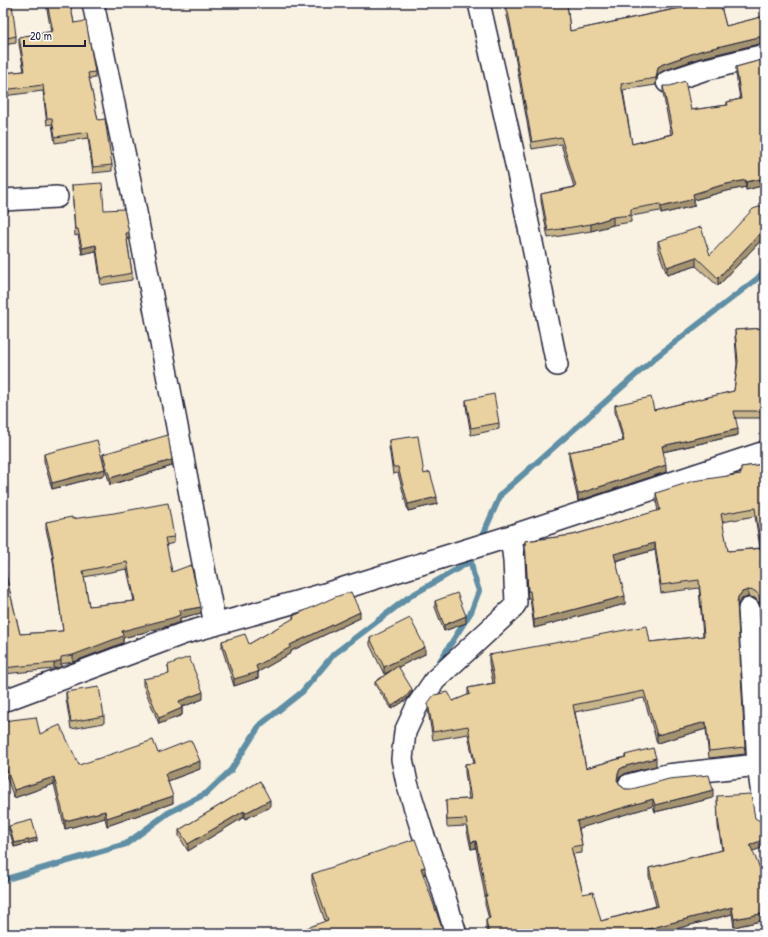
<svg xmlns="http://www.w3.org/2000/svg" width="768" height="937" viewBox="0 0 768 937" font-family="'Patrick Hand',sans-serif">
	<rect width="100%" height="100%" fill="#f9f2e2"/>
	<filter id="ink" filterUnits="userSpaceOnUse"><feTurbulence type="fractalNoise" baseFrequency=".025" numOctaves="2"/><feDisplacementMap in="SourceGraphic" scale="8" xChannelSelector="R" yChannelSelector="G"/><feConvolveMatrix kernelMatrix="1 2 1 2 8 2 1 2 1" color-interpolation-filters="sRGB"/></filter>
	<g filter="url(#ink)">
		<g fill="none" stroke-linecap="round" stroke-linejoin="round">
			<path stroke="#618fa5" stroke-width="6" d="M 480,541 L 501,494 L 656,357 L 758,278 L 765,270
				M 436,667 L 471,612 L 479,591 L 473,573 L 471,561
				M 3,880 L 126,844 L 168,813 L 207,793 L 231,770 L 260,725 L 302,692 L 334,654 L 409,597 L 471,561 L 474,553"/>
			<defs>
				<path id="minor" d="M 93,3 L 130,181 L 215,625
					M 479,3 L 517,169 L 557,365
					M 667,82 L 703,70 L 765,55
					M 3,200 L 57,197
					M 749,609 L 758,765 L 765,818
					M 3,701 L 182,634 L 328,593 L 511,536 L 765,452
					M 629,785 L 667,775 L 758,765
					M 456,934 L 439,878 L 422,831 L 407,783 L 402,759 L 405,732 L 417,706 L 435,680 L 512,609 L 516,603 L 514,560 L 511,536"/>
			</defs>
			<use href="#minor" stroke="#22223b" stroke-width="24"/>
			<use href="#minor" stroke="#fff" stroke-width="21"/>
		</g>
		<path fill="#c9b58a" stroke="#22223b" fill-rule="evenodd" d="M 3,3 L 16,36 L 16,43 L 3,45 Z
			M 46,3 L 70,3 L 74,23 L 95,72 L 95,78 L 89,79 L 98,120 L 112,165 L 112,171 L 93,173 L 88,138 L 55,143 L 52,124 L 47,125 L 43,91 L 3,96 L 3,73 L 24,71 L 19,44 L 19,37 L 51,32 Z
			M 504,3 L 567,3 L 570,31 L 688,6 L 688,3 L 720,3 L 726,26 L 765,16 L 765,43 L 763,43 L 700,58 L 663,71 L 658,74 L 656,85 L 623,90 L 632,144 L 671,134 L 663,93 L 663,86 L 691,110 L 727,105 L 727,102 L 740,99 L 736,74 L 736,67 L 765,59 L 765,185 L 746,190 L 746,187 L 722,192 L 694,200 L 694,206 L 661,214 L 660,211 L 631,216 L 631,222 L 613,225 L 591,231 L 548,238 L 541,201 L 541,194 L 574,187 L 561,144 L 532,149 L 510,29 Z
			M 72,185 L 104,210 L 129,233 L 129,239 L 127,239 L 132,273 L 132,280 L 101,285 L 96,251 L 82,254 L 78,235 L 75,236 Z
			M 765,205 L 765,236 L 718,286 L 696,266 L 667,275 L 658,249 L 658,241 L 710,255 Z
			M 765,328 L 765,418 L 735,418 L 738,435 L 663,452 L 666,472 L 578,501 L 569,458 L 569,452 L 623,441 L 615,412 L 615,405 L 654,410 L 734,391 L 737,364 L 735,337 L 735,330 Z
			M 466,400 L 499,423 L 499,429 L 471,435 L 466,406 Z
			M 389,440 L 424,474 L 437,504 L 408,511 L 398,473 L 393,474 L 389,447 Z
			M 44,454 L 105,475 L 52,489 L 44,461 Z
			M 103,454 L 172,466 L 110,485 L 103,460 Z
			M 765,464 L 765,671 L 759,603 L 755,598 L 748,597 L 742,599 L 738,604 L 737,608 L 745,754 L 709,758 L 706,729 L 657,743 L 644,698 L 575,712 L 586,768 L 625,757 L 625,755 L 656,766 L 626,773 L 620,777 L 618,781 L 621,786 L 625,789 L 713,798 L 655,812 L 653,806 L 579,828 L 582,845 L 582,853 L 573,854 L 583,894 L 601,921 L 656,906 L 649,876 L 649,868 L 722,850 L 718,826 L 717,796 L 752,851 L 765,880 L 765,920 L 734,927 L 732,914 L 657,934 L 487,934 L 486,927 L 486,920 L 489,919 L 485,904 L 485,896 L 476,848 L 471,849 L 466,826 L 447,827 L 446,800 L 469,799 L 465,772 L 465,764 L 474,763 L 468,734 L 433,740 L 428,711 L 428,703 L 453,701 L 468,695 L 468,688 L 493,683 L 489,663 L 489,655 L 650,642 L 703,636 L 699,588 L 661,593 L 655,550 L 616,561 L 625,604 L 534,628 L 530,598 L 528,598 L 525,541 L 573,535 L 658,511 L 656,501 L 656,493 L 741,474 L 741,467 ZM 755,516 L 760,548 L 728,551 L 722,522 Z
			M 72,519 L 174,537 L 174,543 L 166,545 L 172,572 L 201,613 L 180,618 L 180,622 L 172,625 L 123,638 L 123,643 L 73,662 L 61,664 L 61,667 L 54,669 L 3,674 L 3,563 L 20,634 L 63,631 L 52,554 L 46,529 L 46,522 ZM 127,569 L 134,601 L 89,606 L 84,577 Z
			M 435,601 L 466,623 L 444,631 L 435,607 Z
			M 293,616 L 360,618 L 291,651 L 291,653 L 258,672 L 258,678 L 234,686 L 222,648 L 222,641 L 249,644 L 293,619 Z
			M 370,638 L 425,654 L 398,667 L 412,692 L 406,700 L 392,709 L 375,685 L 375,682 L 391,671 L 384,674 L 370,645 Z
			M 168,665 L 203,699 L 182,707 L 182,715 L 159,724 L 143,685 L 143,679 L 169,675 Z
			M 66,692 L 104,716 L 104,723 L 71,729 L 66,699 Z
			M 3,721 L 40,734 L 79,765 L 158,753 L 200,769 L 168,781 L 173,803 L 107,826 L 105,818 L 65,829 L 54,784 L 14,798 L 3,767 Z
			M 260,781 L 270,807 L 245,819 L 244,817 L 188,851 L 179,836 L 179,830 Z
			M 9,826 L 37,841 L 14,847 L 9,829 Z
			M 312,874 L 425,874 L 325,921 L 312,882 Z"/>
		<path fill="#a49370" stroke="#22223b" d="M 763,36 L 763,43 L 700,58 L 663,71 L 658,74 L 656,85 L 656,78 L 658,67 L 663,64 L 700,51 Z
			M 765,178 L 765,185 L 746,190 L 746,182 Z
			M 746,180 L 746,187 L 722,192 L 694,200 L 694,206 L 661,214 L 661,207 L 693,194 L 722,185 Z
			M 613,217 L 613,225 L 591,231 L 591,224 Z
			M 765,228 L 765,236 L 718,286 L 718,278 Z
			M 96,245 L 96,251 L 82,254 L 82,248 Z
			M 696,257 L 696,266 L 667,275 L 667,267 Z
			M 738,429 L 738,435 L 662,452 L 662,446 Z
			M 172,460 L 172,466 L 110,485 L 110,478 Z
			M 666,465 L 666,472 L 578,501 L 578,494 Z
			M 105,469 L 105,475 L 52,489 L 52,483 Z
			M 437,497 L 437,504 L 408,511 L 408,504 Z
			M 655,543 L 655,550 L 614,561 L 614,554 Z
			M 748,590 L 748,597 L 742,599 L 738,604 L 737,610 L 737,602 L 738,597 L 742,592 Z
			M 625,596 L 625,604 L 534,628 L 534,620 Z
			M 201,607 L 201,613 L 180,618 L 180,622 L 172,625 L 123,638 L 123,643 L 73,662 L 73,655 L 122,631 L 179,611 Z
			M 360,612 L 360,618 L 291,651 L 291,653 L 258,672 L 258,678 L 234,686 L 234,679 L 290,645 Z
			M 466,616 L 466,623 L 444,631 L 444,625 Z
			M 425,647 L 425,654 L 384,674 L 384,667 Z
			M 61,660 L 61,667 L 54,669 L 54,663 Z
			M 412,689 L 412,692 L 406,700 L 392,709 L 392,706 Z
			M 203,692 L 203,699 L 179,708 L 179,701 Z
			M 182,708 L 182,715 L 159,724 L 159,718 Z
			M 706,722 L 706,729 L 657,743 L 657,735 Z
			M 656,758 L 656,766 L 626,773 L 620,777 L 618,781 L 618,774 L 620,769 L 626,766 Z
			M 200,761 L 200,769 L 165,782 L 165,774 Z
			M 54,777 L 54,784 L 14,798 L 14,790 Z
			M 713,790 L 713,798 L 655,812 L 655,805 Z
			M 173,796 L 173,803 L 107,826 L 107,818 Z
			M 653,799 L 653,806 L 577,829 L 577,821 Z
			M 270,800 L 270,807 L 245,819 L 245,813 Z
			M 105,811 L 105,818 L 65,829 L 65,821 Z
			M 244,811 L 244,817 L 188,851 L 188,844 Z
			M 37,838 L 37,841 L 14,847 L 14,843 Z
			M 765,839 L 765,847 L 750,852 L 750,845 Z
			M 476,841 L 476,848 L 471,849 L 471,842 Z
			M 425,867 L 425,874 L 421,876 L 421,868 Z
			M 732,907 L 732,914 L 657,934 L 629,934 Z
			M 765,913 L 765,920 L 734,927 L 734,919 Z"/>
		<path fill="#ead2a0" stroke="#22223b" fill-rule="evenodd" d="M 3,3 L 10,3 L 10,5 L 12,4 L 16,36 L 3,39 Z
			M 47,3 L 70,3 L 74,23 L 86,21 L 95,72 L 88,73 L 98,120 L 105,119 L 112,165 L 93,167 L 88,132 L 55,137 L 52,118 L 47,118 L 43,85 L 3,90 L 3,73 L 25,71 L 19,37 L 53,31 Z
			M 506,3 L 567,3 L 570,31 L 690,6 L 689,3 L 720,3 L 726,26 L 765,16 L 765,36 L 763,36 L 700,51 L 663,64 L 658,67 L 656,78 L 621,84 L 632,144 L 673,134 L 663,86 L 670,86 L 685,81 L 691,110 L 728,105 L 727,102 L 741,99 L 736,67 L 765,59 L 765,178 L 746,182 L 746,180 L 722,185 L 693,194 L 694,199 L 661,207 L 660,204 L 631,209 L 631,215 L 613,217 L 591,224 L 548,231 L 541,194 L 576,187 L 561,137 L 532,142 L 510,22 Z
			M 102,183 L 104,210 L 124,209 L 129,233 L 126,233 L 132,273 L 101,279 L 96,245 L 82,248 L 78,229 L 75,229 L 72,185 Z
			M 765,205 L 765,228 L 718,278 L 696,257 L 667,267 L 658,241 L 701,227 L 710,255 L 753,209 Z
			M 765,328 L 765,411 L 734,411 L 738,429 L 662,446 L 666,465 L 578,494 L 569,452 L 624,441 L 615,405 L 651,397 L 654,410 L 734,391 L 738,361 L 735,330 Z
			M 494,394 L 499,423 L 471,428 L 466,400 Z
			M 168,435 L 172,460 L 110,478 L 103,454 Z
			M 418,436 L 424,474 L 430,472 L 437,497 L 408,504 L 398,467 L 393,467 L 389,440 Z
			M 97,440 L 105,469 L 52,483 L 44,454 Z
			M 765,464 L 765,546 L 761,546 L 755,508 L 721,514 L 728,551 L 765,548 L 765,664 L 759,595 L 755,591 L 748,590 L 742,592 L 738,597 L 737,602 L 745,747 L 709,751 L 706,722 L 657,735 L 644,691 L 573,705 L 586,768 L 626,757 L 625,755 L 653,748 L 656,758 L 626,766 L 620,769 L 618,774 L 617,780 L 621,786 L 625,789 L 632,789 L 669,779 L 709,775 L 713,790 L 655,805 L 653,799 L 577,821 L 582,845 L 571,847 L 583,894 L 593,892 L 601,921 L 658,906 L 649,868 L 723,850 L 718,819 L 717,796 L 751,794 L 755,818 L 760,821 L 765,822 L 765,839 L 750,845 L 765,880 L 765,913 L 734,919 L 732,907 L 629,934 L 489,934 L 486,920 L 490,918 L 485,896 L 487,896 L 476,841 L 471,842 L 466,819 L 447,820 L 446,800 L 471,799 L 465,764 L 475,763 L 468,726 L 433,732 L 428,703 L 434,695 L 448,692 L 453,701 L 470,694 L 468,688 L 495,683 L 489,655 L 647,626 L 650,642 L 704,636 L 699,580 L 661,585 L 655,543 L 614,554 L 625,596 L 534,620 L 530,591 L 528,591 L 525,541 L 573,535 L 660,510 L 656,493 L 693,481 L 741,474 L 741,467 Z
			M 168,503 L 174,537 L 165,538 L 172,572 L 191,565 L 201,607 L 179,611 L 180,615 L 172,618 L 122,631 L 123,636 L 73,655 L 61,657 L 61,660 L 54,663 L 3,668 L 3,563 L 20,634 L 63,631 L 52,548 L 46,522 L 72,517 L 72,519 L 114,513 ZM 127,562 L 135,601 L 89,606 L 83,571 Z
			M 351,592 L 360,612 L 290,645 L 291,647 L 256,666 L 258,672 L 234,679 L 222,641 L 245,634 L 249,644 L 294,618 L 293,616 L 335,597 Z
			M 457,593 L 466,616 L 444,625 L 435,601 Z
			M 410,618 L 425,647 L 384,667 L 370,638 Z
			M 189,657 L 203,692 L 179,701 L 182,708 L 159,718 L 143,679 L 169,674 L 168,665 Z
			M 398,666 L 412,689 L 406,697 L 392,706 L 375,682 Z
			M 99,687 L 104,716 L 71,722 L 66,692 Z
			M 36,717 L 40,734 L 60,725 L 79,765 L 153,740 L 158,753 L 191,740 L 200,761 L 165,774 L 173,796 L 107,818 L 105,811 L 65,821 L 54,777 L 14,790 L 3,759 L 3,721 Z
			M 260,781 L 270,800 L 245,813 L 244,811 L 188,844 L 179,830 Z
			M 32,820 L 37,838 L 14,843 L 9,826 Z
			M 415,839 L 425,867 L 421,868 L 444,934 L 291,934 L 328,920 L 312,874 Z"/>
	</g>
	<rect width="768" height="937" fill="none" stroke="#fff" stroke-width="16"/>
	<rect x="8" y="8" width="752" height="921" fill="none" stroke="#22223b" stroke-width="1.5" filter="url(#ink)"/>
	<path d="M24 40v6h61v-6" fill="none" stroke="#22223b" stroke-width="2"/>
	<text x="30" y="40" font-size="12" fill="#22223b" stroke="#ffffff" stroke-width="3" paint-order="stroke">20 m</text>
</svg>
